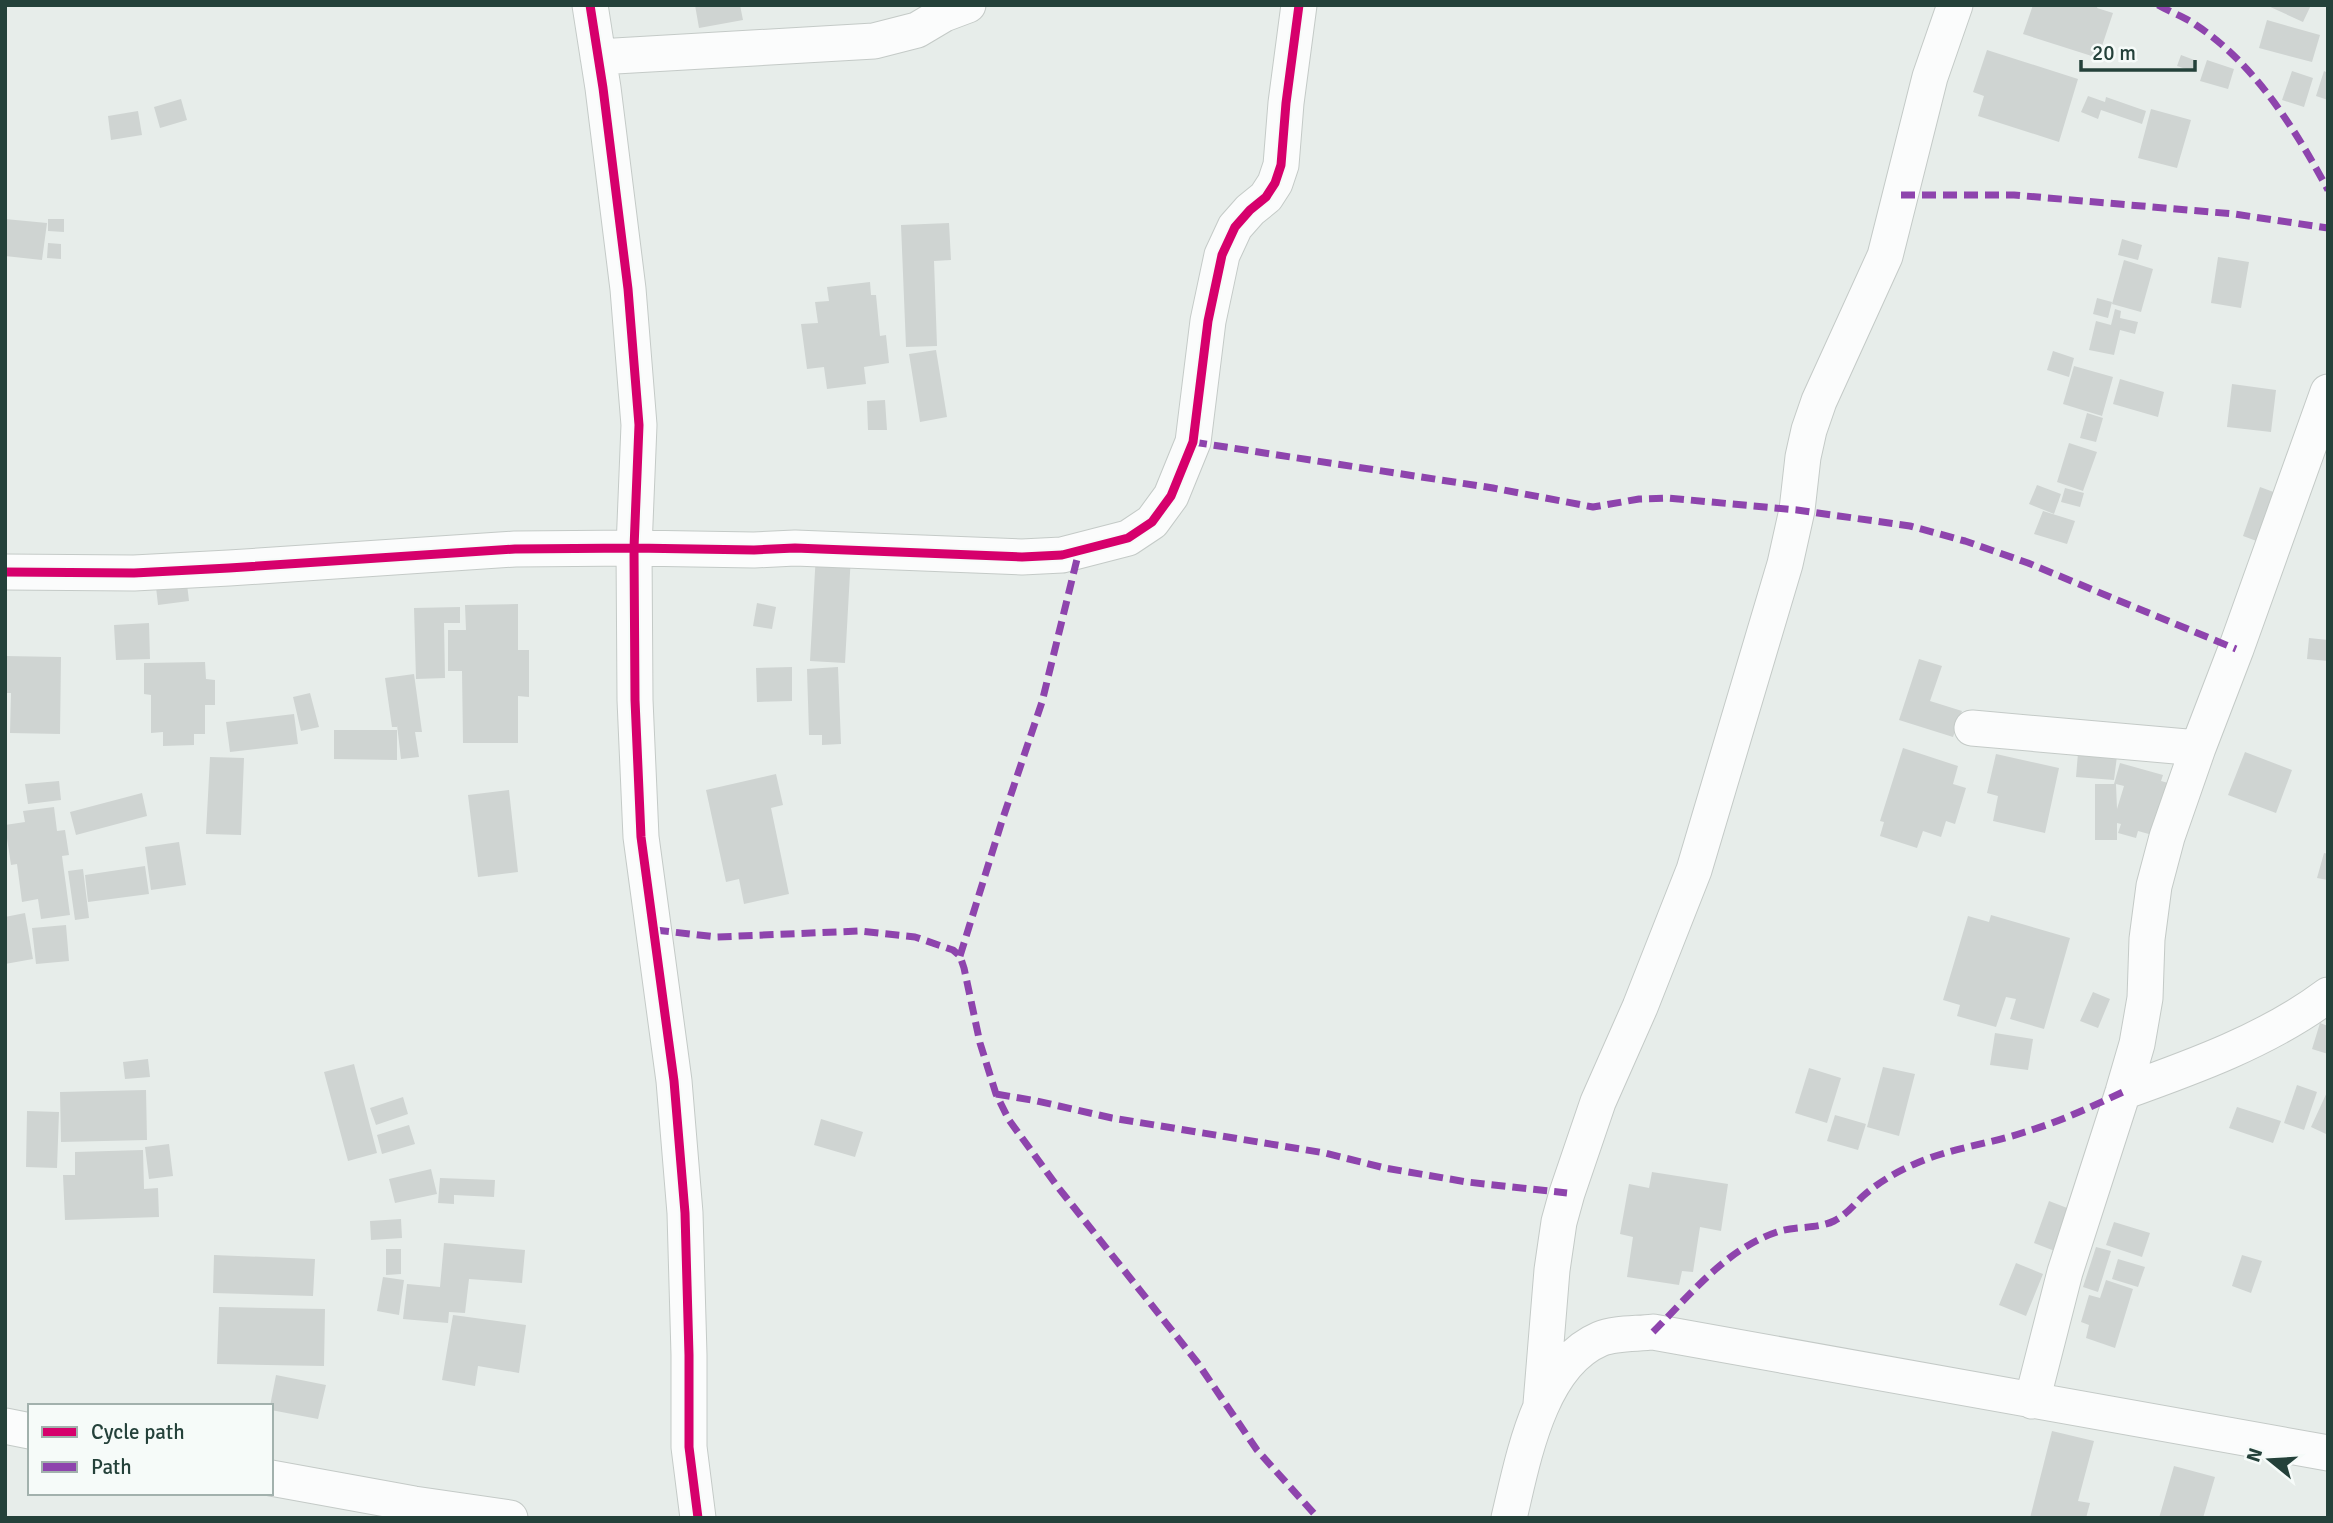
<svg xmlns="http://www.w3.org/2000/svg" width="2333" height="1523" viewBox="0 0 2333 1523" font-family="Signika,sans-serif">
	<rect width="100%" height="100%" fill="#e7edea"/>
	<path fill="#cfd4d2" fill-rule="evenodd" d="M 695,5 L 740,5 L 743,20 L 699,28 Z
		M 2033,5 L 2098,5 L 2097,8 L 2113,13 L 2098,58 L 2023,34 Z
		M 2266,5 L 2311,5 L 2303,22 Z
		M 2267,20 L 2320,35 L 2312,62 L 2259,48 Z
		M 1987,50 L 2078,79 L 2059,142 L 1978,116 L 1984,96 L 1973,92 Z
		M 2181,55 L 2197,61 L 2195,72 L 2177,66 Z
		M 2207,60 L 2234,69 L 2228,89 L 2200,81 Z
		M 2292,71 L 2313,78 L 2304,107 L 2282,100 Z
		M 2324,71 L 2328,73 L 2328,100 L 2316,96 Z
		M 2088,96 L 2105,102 L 2106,97 L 2146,111 L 2142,124 L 2101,110 L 2098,119 L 2081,112 Z
		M 181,99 L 187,120 L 160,128 L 154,107 Z
		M 2151,109 L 2191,120 L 2177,168 L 2138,158 Z
		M 138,111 L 142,135 L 111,140 L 108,116 Z
		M 5,219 L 47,223 L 42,260 L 5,256 Z
		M 48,219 L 64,219 L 64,232 L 48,231 Z
		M 949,223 L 951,260 L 934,261 L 937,346 L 906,347 L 901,225 Z
		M 2122,239 L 2142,245 L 2138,260 L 2118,255 Z
		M 48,243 L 61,244 L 61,259 L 47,258 Z
		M 2218,257 L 2249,262 L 2241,308 L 2211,303 Z
		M 2124,260 L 2153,269 L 2141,312 L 2112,304 Z
		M 870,282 L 871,295 L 876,295 L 880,336 L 886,335 L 889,363 L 864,367 L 866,384 L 827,389 L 824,367 L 807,369 L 801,324 L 818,323 L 815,302 L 829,301 L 827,287 Z
		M 2097,298 L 2112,302 L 2108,318 L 2093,314 Z
		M 2115,309 L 2121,311 L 2120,318 L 2138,322 L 2135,334 L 2120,330 L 2114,355 L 2089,350 L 2096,321 L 2111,325 Z
		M 936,350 L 947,417 L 920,422 L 909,354 Z
		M 2053,351 L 2074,358 L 2069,377 L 2047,370 Z
		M 2074,366 L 2113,377 L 2102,416 L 2063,404 Z
		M 2120,379 L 2164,392 L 2158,417 L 2113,404 Z
		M 2232,384 L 2276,390 L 2271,432 L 2227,427 Z
		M 885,400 L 887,430 L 868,430 L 867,401 Z
		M 2087,413 L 2103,418 L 2096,442 L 2080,438 Z
		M 2069,443 L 2097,452 L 2083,491 L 2057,482 Z
		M 2037,485 L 2061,494 L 2054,514 L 2029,504 Z
		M 2260,487 L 2279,494 L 2262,543 L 2243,536 Z
		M 2065,488 L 2084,493 L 2080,507 L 2061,502 Z
		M 2043,511 L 2075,521 L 2067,544 L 2034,534 Z
		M 816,553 L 851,555 L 845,663 L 810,661 Z
		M 187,584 L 189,601 L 158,605 L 156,587 Z
		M 757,603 L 776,607 L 772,629 L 753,626 Z
		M 518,604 L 518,650 L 529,650 L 529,697 L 518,696 L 518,743 L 463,743 L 462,671 L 448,671 L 448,630 L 466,630 L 465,605 Z
		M 460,607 L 460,623 L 444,623 L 445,678 L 416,679 L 414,608 Z
		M 149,623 L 150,659 L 116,660 L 114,625 Z
		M 2309,638 L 2328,640 L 2328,661 L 2307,659 Z
		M 5,656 L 61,657 L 60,734 L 10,733 L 11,693 L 5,693 Z
		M 1919,659 L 1942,666 L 1930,701 L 1962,711 L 1953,737 L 1899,720 Z
		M 205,662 L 206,679 L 215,680 L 215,705 L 205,705 L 205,734 L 194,734 L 194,745 L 163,746 L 163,732 L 151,733 L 151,695 L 144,694 L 144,663 Z
		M 792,667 L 792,701 L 757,702 L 756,668 Z
		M 838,667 L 841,744 L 822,745 L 822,735 L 809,735 L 807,669 Z
		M 414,674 L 422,732 L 415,732 L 419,757 L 401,759 L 397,725 L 397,727 L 392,727 L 385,678 Z
		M 310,693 L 319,727 L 301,731 L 293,697 Z
		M 294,714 L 298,744 L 230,752 L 226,722 Z
		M 334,730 L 397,730 L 397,760 L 334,759 Z
		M 1903,748 L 1958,766 L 1953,784 L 1966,788 L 1955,824 L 1946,821 L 1941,837 L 1923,831 L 1917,848 L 1880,836 L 1884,822 L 1880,821 Z
		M 2245,752 L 2292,770 L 2276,813 L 2228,795 Z
		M 2078,753 L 2117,756 L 2114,780 L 2076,777 Z
		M 1996,754 L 2059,768 L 2045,833 L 1993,821 L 1998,796 L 1987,793 Z
		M 210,757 L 244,758 L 241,835 L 206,834 Z
		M 2120,763 L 2163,775 L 2161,781 L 2172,784 L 2156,836 L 2138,831 L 2136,838 L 2118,833 L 2121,824 L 2117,823 L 2117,840 L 2095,840 L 2095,784 L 2114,784 ZM 2116,784 L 2124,786 L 2117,809 Z
		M 776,774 L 783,805 L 771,808 L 789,894 L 744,904 L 739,879 L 726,882 L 706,790 Z
		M 59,781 L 61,800 L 28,804 L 25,784 Z
		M 509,790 L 518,872 L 478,877 L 468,795 Z
		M 142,793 L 147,816 L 76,835 L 70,812 Z
		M 54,807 L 57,831 L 65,830 L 69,855 L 62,856 L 70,915 L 41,919 L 38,899 L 22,902 L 17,864 L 11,865 L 5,825 L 25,822 L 23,811 Z
		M 179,842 L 186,885 L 151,890 L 145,847 Z
		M 2324,853 L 2328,854 L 2328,880 L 2317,878 Z
		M 145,866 L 149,894 L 88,902 L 85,875 Z
		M 83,869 L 89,918 L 75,920 L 68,871 Z
		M 25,913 L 33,959 L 5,964 L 5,917 Z
		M 1991,915 L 2070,938 L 2044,1029 L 2010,1019 L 2016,999 L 2006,997 L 1996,1027 L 1957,1016 L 1960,1005 L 1943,1000 L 1968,916 L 1989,922 Z
		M 66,925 L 69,961 L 36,964 L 32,928 Z
		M 2093,992 L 2110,999 L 2098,1028 L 2080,1021 Z
		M 2320,1023 L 2328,1026 L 2328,1054 L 2312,1049 Z
		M 1995,1033 L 2033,1039 L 2028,1070 L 1990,1065 Z
		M 148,1059 L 150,1077 L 125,1079 L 123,1062 Z
		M 354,1064 L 377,1153 L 348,1161 L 324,1072 Z
		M 1883,1067 L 1915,1074 L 1899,1136 L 1867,1127 Z
		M 1809,1068 L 1841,1078 L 1827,1123 L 1795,1113 Z
		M 2297,1085 L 2317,1092 L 2304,1130 L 2284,1123 Z
		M 146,1090 L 147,1140 L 61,1142 L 60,1092 Z
		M 2328,1090 L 2328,1130 L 2326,1134 L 2311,1127 Z
		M 403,1097 L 408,1114 L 376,1125 L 370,1108 Z
		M 2237,1107 L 2281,1121 L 2273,1143 L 2229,1128 Z
		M 27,1111 L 59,1112 L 57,1168 L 26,1167 Z
		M 1835,1115 L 1866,1124 L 1858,1150 L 1827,1141 Z
		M 821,1119 L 863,1132 L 855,1157 L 814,1145 Z
		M 409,1125 L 415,1144 L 382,1154 L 377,1135 Z
		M 169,1144 L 173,1176 L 149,1179 L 145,1147 Z
		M 143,1150 L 144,1189 L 158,1188 L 159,1217 L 65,1220 L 63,1175 L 75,1175 L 75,1152 Z
		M 431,1169 L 437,1194 L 395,1203 L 389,1179 Z
		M 1652,1172 L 1728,1184 L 1721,1231 L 1700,1227 L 1693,1272 L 1682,1271 L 1679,1285 L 1627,1277 L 1633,1237 L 1620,1234 L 1629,1184 L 1649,1188 Z
		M 440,1178 L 495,1180 L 494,1197 L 454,1195 L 454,1204 L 438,1203 Z
		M 2049,1201 L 2075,1211 L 2060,1253 L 2034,1243 Z
		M 401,1219 L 402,1238 L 371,1240 L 370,1221 Z
		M 2114,1222 L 2150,1233 L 2142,1257 L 2106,1245 Z
		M 444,1243 L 525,1250 L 522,1283 L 469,1279 L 465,1313 L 449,1312 L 448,1323 L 403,1319 L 407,1284 L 440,1287 Z
		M 2096,1247 L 2111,1251 L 2098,1292 L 2083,1287 Z
		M 386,1249 L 401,1249 L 401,1274 L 386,1275 Z
		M 214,1255 L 315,1259 L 313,1296 L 213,1293 Z
		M 2242,1255 L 2262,1261 L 2251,1293 L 2232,1286 Z
		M 2118,1259 L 2145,1267 L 2138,1287 L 2112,1279 Z
		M 2016,1263 L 2043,1274 L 2026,1316 L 1999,1305 Z
		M 383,1277 L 404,1280 L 399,1315 L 377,1311 Z
		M 2106,1280 L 2133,1289 L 2115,1348 L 2086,1338 L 2089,1325 L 2081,1322 L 2089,1295 L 2100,1298 Z
		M 219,1307 L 325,1309 L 324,1366 L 217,1364 Z
		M 453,1315 L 526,1325 L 519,1373 L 478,1366 L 475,1386 L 442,1380 Z
		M 276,1375 L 326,1385 L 318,1419 L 271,1410 L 270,1406 Z
		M 2052,1431 L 2094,1441 L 2078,1501 L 2090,1503 L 2086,1518 L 2030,1518 Z
		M 2174,1466 L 2215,1477 L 2203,1518 L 2159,1518 Z"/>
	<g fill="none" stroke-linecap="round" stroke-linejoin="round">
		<defs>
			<path id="street" d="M 590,5 L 603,88 L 628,289 L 639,425 L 634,548 L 635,700 L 641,837 L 674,1081 L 685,1213 L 689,1355 L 689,1447 L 698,1518
				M 598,57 L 874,41 L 917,30 L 944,14 L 968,5
				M 5,572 L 134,573 L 229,568 L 515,549 L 634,548 L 754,550 L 795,548 L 1022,557 L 1062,555 L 1128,538 L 1152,522 L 1171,496 L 1193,442 L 1208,321 L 1222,255 L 1235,227 L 1250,210 L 1266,197 L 1275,183 L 1281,165 L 1286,103 L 1299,5
				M 1972,728 L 2198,748
				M 2123,1092 C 2193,1067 2268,1040 2328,995
				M 2032,1401 L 2065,1272 L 2123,1092 L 2137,1044 L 2145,998 L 2147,939 L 2154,886 L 2167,837 L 2198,748 L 2236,649 L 2328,392
				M 1541,1404 L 1552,1270 L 1559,1222 L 1567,1193 L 1598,1102 L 1640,1007 L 1694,870 L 1785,564 L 1797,510 L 1803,457 L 1809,430 L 1819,401 L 1885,256 L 1930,77 L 1955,5
				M 5,1426 L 30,1431
				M 271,1478 L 414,1504 L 510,1518
				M 1509,1518 C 1523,1460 1539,1365 1600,1339 C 1614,1333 1637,1334 1653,1332 L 2328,1453"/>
		</defs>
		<use href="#street" stroke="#c4cac7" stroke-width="37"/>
		<use href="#street" stroke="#fbfcfc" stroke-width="35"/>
		<path stroke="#8e44ad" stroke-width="7" stroke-dasharray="14 7" stroke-linecap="butt" d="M 2158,5 C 2170,12 2185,17 2196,25 C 2255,64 2295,129 2328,190
			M 1901,195 L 2014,195 L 2234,214 L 2328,228
			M 1193,442 L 1493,488 L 1593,507 L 1639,499 L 1668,498 L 1797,510 L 1910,526 L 1965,541 L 2028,563 L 2236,649
			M 655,930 L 717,937 L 859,931 L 915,937 L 953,950 L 960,956 L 964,968 L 980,1043 L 996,1094 L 1009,1120 L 1057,1186 L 1197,1362 L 1257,1450 L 1318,1518
			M 960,956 L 1001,824 L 1042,702 L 1079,551
			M 996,1094 L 1037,1101 L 1112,1118 L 1325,1153 L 1385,1168 L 1467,1182 L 1567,1193
			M 1653,1332 C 1690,1295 1726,1249 1777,1232 C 1795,1226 1818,1229 1834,1221 C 1846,1215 1853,1206 1862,1197 C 1877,1183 1898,1171 1917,1163 C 1951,1148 1989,1144 2025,1132 C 2059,1122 2091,1107 2123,1092"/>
		<defs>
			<path id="cycleway" d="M 590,5 L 603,88 L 628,289 L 639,425 L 634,548 L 635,700 L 641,837 L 674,1081 L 685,1213 L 689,1355 L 689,1447 L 698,1518
				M 5,572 L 134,573 L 229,568 L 515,549 L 634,548 L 754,550 L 795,548 L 1022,557 L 1062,555 L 1128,538 L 1152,522 L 1171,496 L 1193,442 L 1208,321 L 1222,255 L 1235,227 L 1250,210 L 1266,197 L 1275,183 L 1281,165 L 1286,103 L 1299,5"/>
		</defs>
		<use href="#cycleway" stroke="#f6fbf9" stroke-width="13"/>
		<use href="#cycleway" stroke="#d6006c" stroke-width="9"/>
	</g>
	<rect width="2333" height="1523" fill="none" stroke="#24413a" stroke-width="14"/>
	<rect x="28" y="1404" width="245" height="91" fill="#f6fbf9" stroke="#a2b1ad" stroke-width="2"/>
	<rect x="42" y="1427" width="35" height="10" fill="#d6006c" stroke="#a2b1ad" stroke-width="2"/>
	<text x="91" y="1439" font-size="21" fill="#24413a">Cycle path</text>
	<rect x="42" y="1462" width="35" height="10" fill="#8e44ad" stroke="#a2b1ad" stroke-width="2"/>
	<text x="91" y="1474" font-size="21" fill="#24413a">Path</text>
	<g transform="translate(2270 1460) rotate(288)" stroke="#f6fbf9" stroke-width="5" paint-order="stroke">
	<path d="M0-5L12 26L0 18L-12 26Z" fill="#24413a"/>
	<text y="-10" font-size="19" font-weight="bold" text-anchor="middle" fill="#24413a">N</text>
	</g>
	<path d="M2081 60v10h114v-10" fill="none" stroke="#24413a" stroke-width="3.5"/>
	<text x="2092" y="60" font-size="21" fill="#24413a" stroke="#f6fbf9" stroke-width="5" paint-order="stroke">20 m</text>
</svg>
